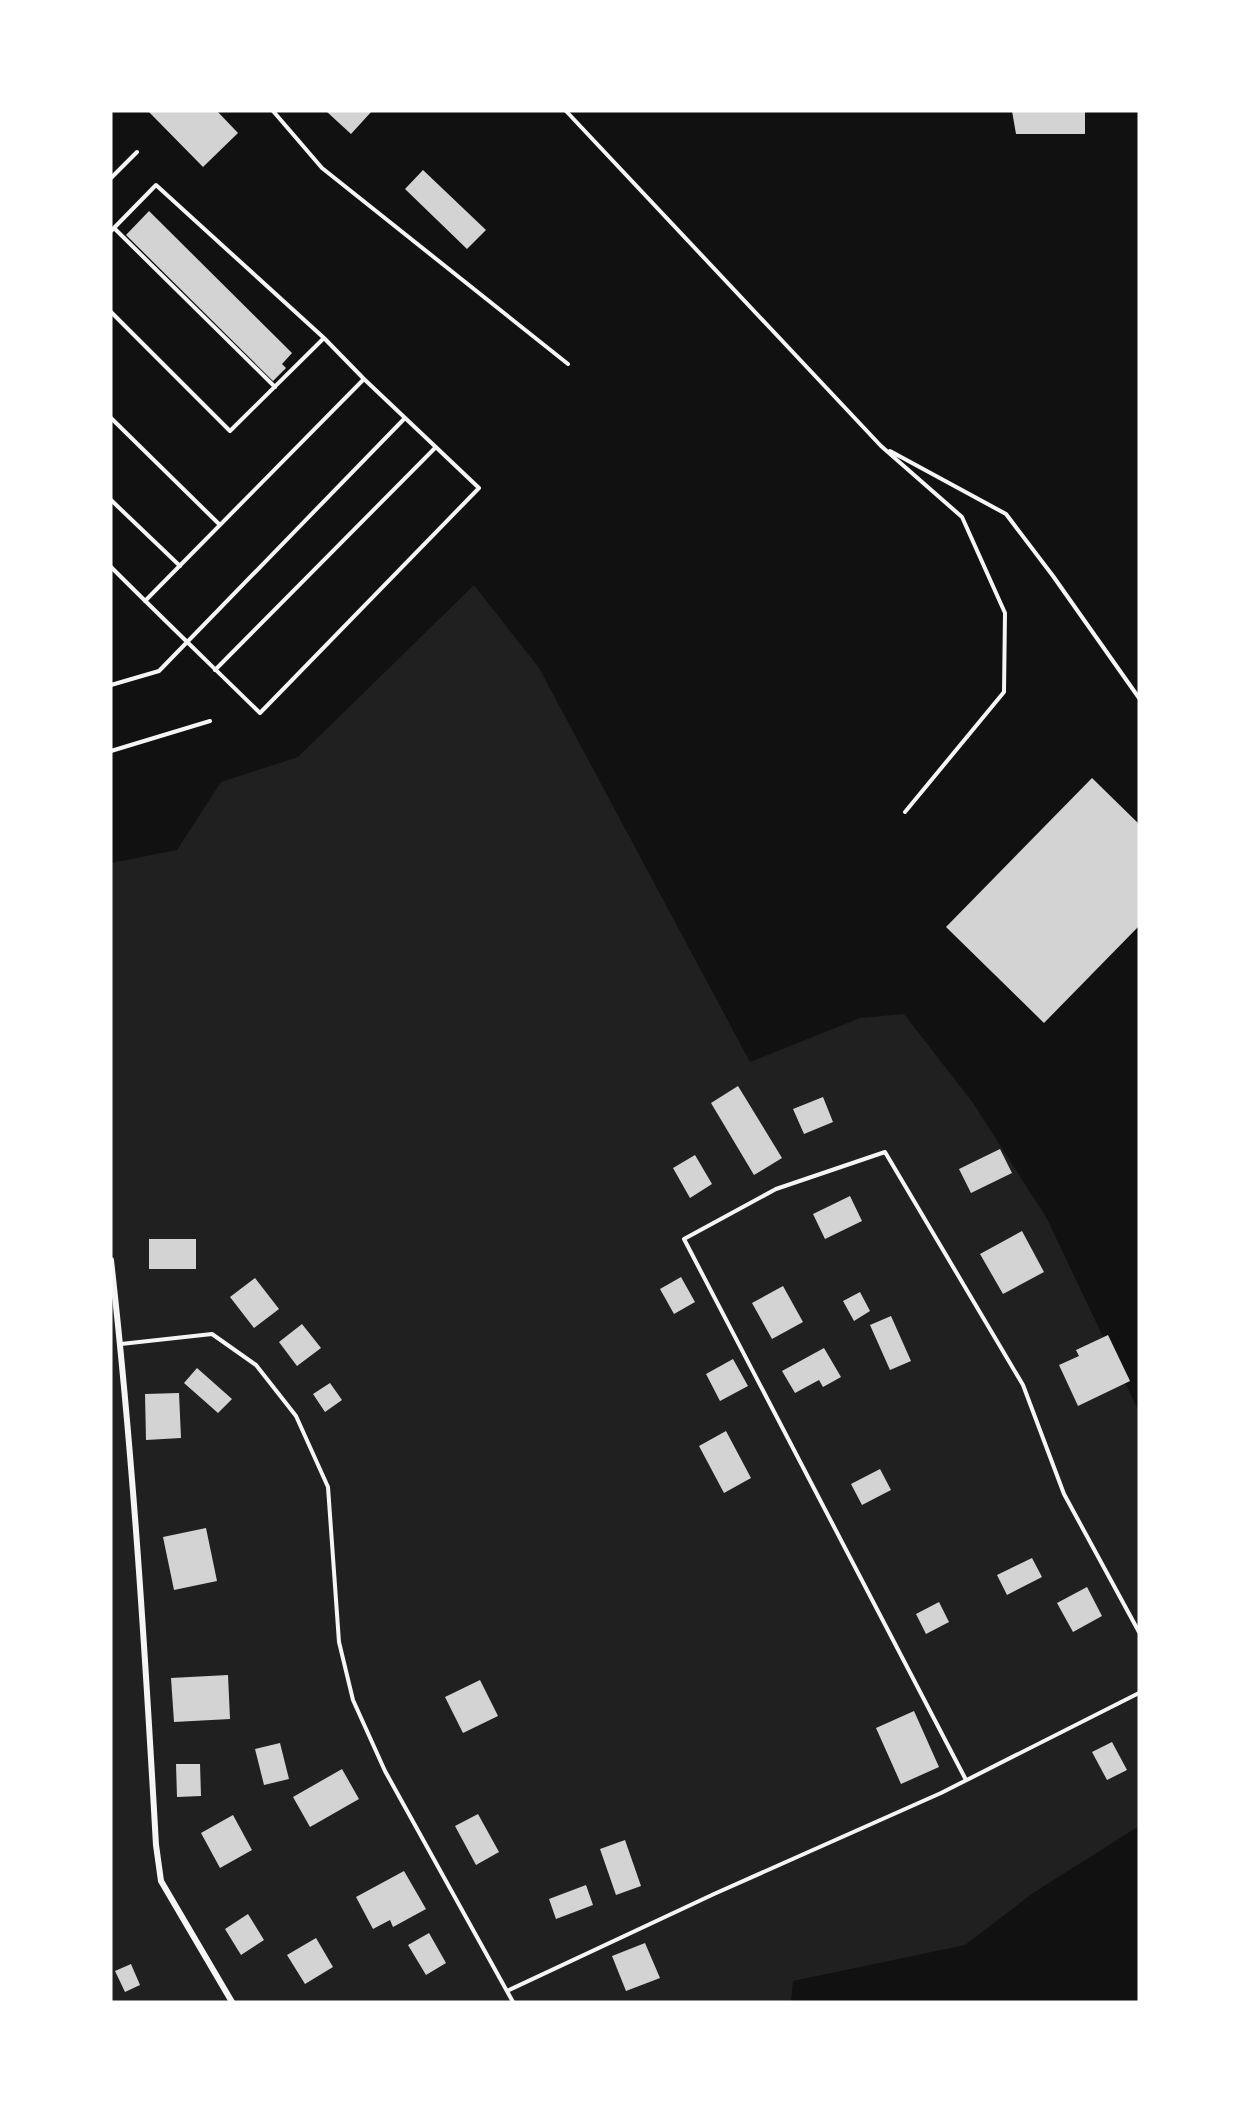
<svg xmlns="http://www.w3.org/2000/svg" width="1250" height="2113" viewBox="0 0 1250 2113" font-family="Arial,sans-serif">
	<rect width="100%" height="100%" fill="#111"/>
	<path fill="#202020" d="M 474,585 L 539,668 L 750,1062 L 860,1018 L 904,1014 L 973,1103 L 1046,1217 L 1139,1412 L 1139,1826 L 1033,1893 L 965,1945 L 793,1981 L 791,2002 L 111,2002 L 111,863 L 177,850 L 221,782 L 298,757 Z"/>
	<path fill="#d3d3d3" d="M 148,111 L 217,111 L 238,133 L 203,167 Z
		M 326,111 L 372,111 L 351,134 Z
		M 1012,111 L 1085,111 L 1085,134 L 1016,134 Z
		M 423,170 L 486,230 L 467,249 L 405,189 Z
		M 149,211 L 292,353 L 282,364 L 286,368 L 273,381 L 126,235 Z
		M 1092,778 L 1139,824 L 1139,926 L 1044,1023 L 946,927 Z
		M 738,1086 L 782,1158 L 754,1175 L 711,1103 Z
		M 823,1097 L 833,1122 L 804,1134 L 793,1109 Z
		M 1000,1149 L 1012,1173 L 971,1193 L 959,1169 Z
		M 695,1155 L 712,1184 L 690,1198 L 673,1168 Z
		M 850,1196 L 862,1221 L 825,1239 L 813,1214 Z
		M 1022,1231 L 1044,1272 L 1003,1294 L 980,1254 Z
		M 149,1239 L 196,1239 L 196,1269 L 149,1269 Z
		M 681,1277 L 695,1302 L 674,1314 L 660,1289 Z
		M 255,1278 L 279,1309 L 254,1328 L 230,1297 Z
		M 783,1286 L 803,1322 L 772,1339 L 752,1303 Z
		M 860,1292 L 870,1311 L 854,1321 L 843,1301 Z
		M 891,1316 L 911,1361 L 890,1370 L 870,1325 Z
		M 302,1324 L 321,1348 L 297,1366 L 279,1342 Z
		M 1108,1335 L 1130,1381 L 1078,1406 L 1059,1365 L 1079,1356 L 1076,1350 Z
		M 824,1348 L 841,1377 L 823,1387 L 819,1380 L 795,1393 L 782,1371 Z
		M 733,1359 L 748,1386 L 720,1401 L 706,1374 Z
		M 197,1368 L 232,1399 L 218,1413 L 184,1383 Z
		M 330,1383 L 342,1400 L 325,1412 L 313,1394 Z
		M 179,1393 L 181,1438 L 146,1440 L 145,1394 Z
		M 726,1431 L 751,1478 L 724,1493 L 699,1446 Z
		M 880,1469 L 891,1490 L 862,1505 L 851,1484 Z
		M 206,1528 L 217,1581 L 174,1590 L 163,1537 Z
		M 1032,1558 L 1042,1577 L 1007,1595 L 997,1575 Z
		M 1087,1587 L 1102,1616 L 1073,1632 L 1057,1603 Z
		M 939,1602 L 949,1622 L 926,1634 L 916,1614 Z
		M 228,1675 L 230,1719 L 174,1722 L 171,1678 Z
		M 480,1680 L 498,1716 L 463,1733 L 445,1697 Z
		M 914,1711 L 939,1767 L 901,1784 L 876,1728 Z
		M 1112,1742 L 1127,1770 L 1107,1780 L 1092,1752 Z
		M 280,1743 L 289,1779 L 264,1785 L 255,1749 Z
		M 176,1764 L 200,1764 L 201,1796 L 177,1797 Z
		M 342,1769 L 359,1799 L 310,1827 L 293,1797 Z
		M 478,1814 L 499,1852 L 476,1865 L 455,1826 Z
		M 233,1815 L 252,1850 L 220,1868 L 201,1833 Z
		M 625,1840 L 641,1886 L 616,1895 L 600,1849 Z
		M 404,1871 L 426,1909 L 393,1927 L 390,1920 L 373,1929 L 356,1897 Z
		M 586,1885 L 593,1905 L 556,1919 L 549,1899 Z
		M 248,1914 L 264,1940 L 241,1955 L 225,1929 Z
		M 429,1933 L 446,1963 L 426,1975 L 408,1945 Z
		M 316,1938 L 333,1967 L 305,1984 L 287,1955 Z
		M 645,1943 L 660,1978 L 626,1991 L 612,1956 Z
		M 131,1964 L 140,1985 L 125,1992 L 115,1971 Z"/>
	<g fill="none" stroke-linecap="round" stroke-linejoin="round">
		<path stroke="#f5f5f5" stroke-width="4" d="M 273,111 L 322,168 L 568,364
			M 566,111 L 881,446 L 962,517 L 1005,613 L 1004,692 L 905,812
			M 111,178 L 137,152
			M 114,228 L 275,387
			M 111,231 L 156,185 L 324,338 L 364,379
			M 111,312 L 230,431 L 324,338
			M 111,418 L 220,525
			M 890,451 L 1006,514 L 1053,576 L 1139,698
			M 111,500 L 180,566
			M 111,567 C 160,616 210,664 260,713 L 479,488 L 364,379 L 145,601
			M 215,670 L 436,447
			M 111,685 L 159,671 L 405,418
			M 111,751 L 210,721
			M 121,1344 L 212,1334 L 256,1365 L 296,1416 L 328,1487 L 339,1642 L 353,1700 L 385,1771 L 513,2002
			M 966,1780 L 684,1239 L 776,1189 L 885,1152 L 1023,1385 L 1064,1494 L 1139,1632
			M 507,1991 L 714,1894 L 941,1793 L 1139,1693"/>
		<path stroke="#f5f5f5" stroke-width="6" d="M 111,1260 C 133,1455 145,1650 156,1845 L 161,1881 L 232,2002"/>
	</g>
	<rect width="1250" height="2113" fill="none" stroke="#ffffff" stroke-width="225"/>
</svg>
